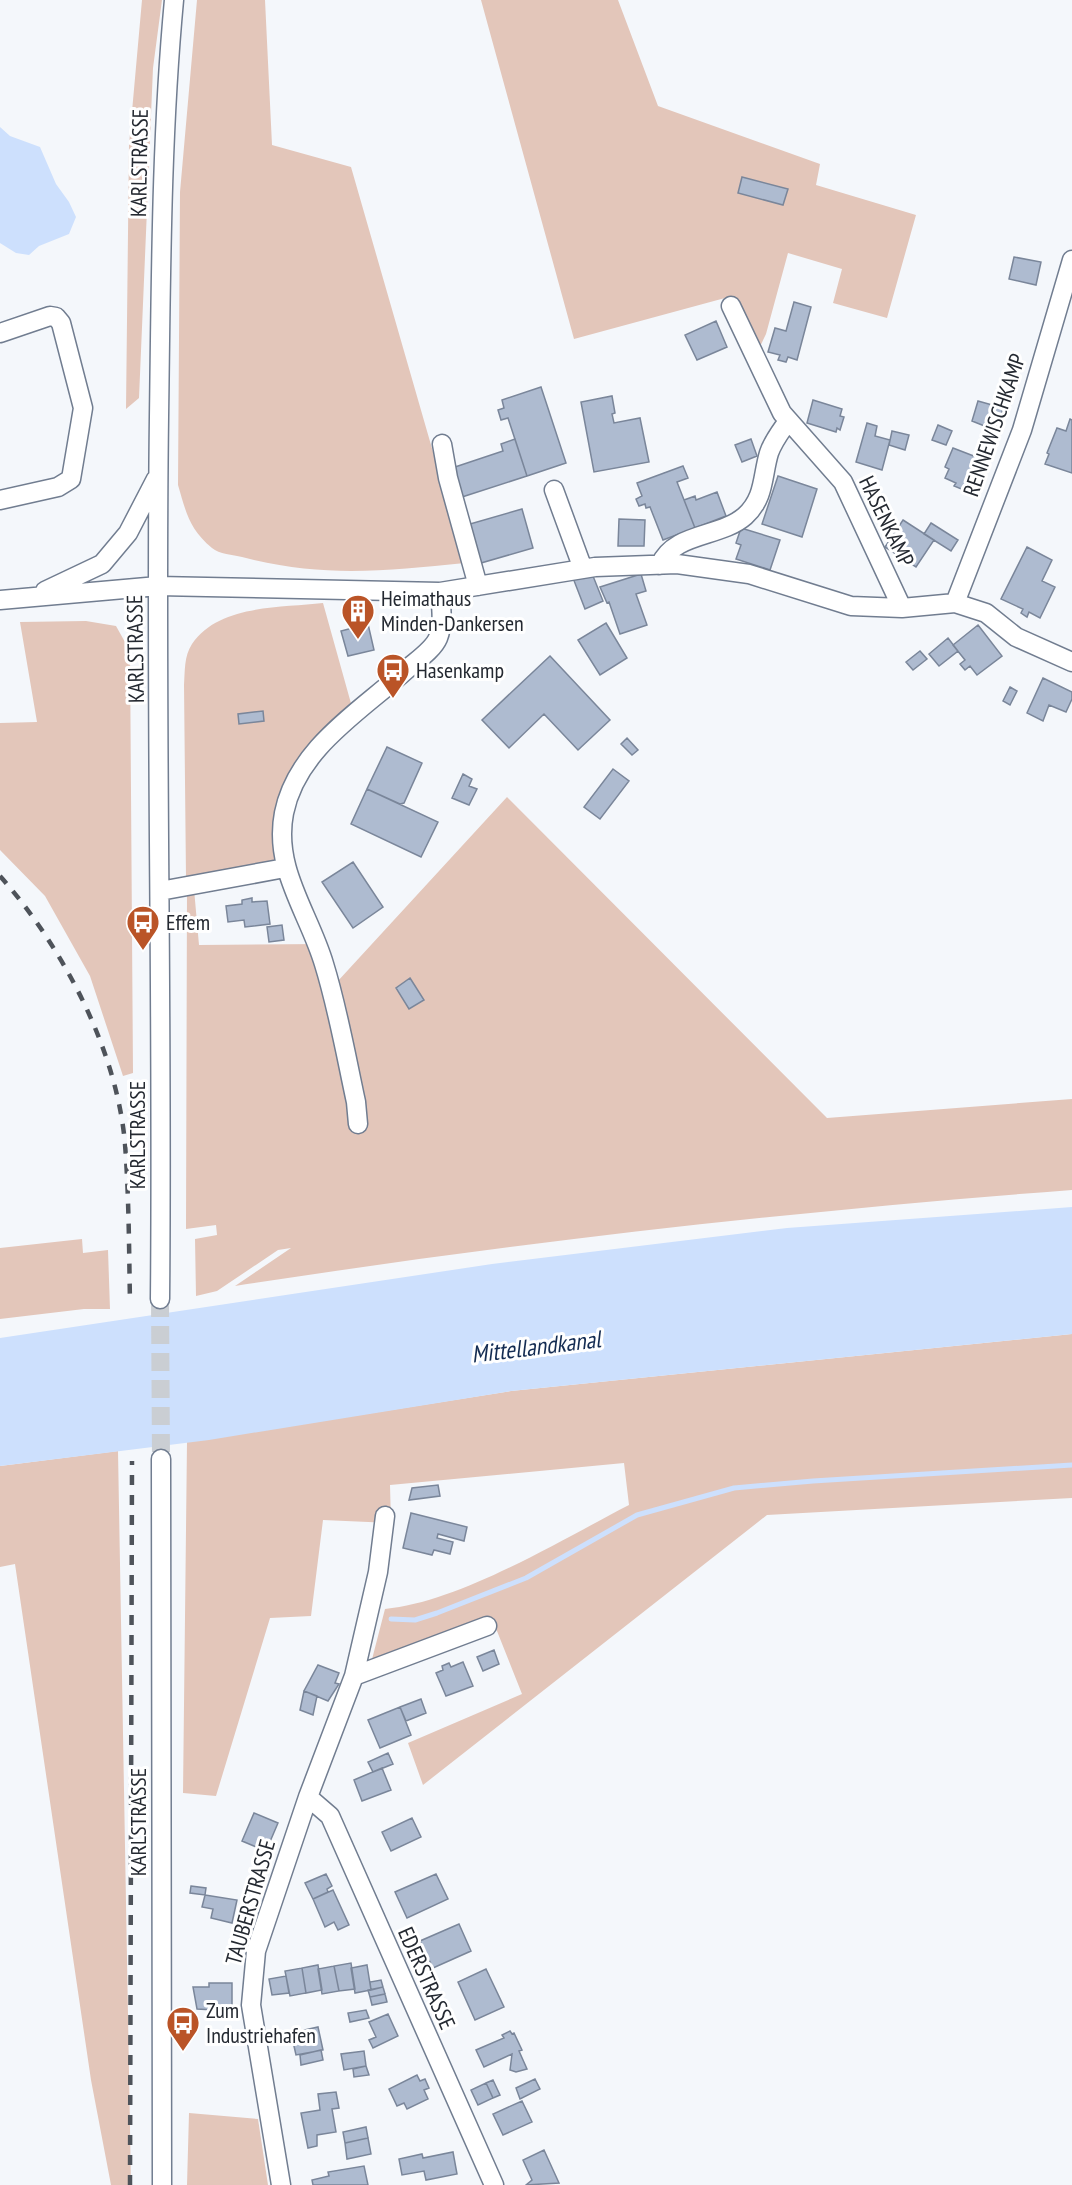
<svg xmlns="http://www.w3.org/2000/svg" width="1072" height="2185" viewBox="0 0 1072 2185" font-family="'PT Sans Narrow',sans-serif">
	<rect width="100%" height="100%" fill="#f4f7fb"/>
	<path fill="#e3c6ba" d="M 142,0 L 162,0 L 153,68 L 139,398 L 126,409 L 129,145 Z
		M 197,0 L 265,0 L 272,145 L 351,167 L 465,563 C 384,571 322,578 242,557 C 233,555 219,554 212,548 C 189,529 186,512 178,485 L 180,192 Z
		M 481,0 L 618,0 L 658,106 L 820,164 L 816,185 L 916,215 L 887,318 L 833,303 L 842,269 L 788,253 L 766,334 L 754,359 L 725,298 L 574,339 Z
		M 323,603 L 352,707 L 311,747 L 278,859 L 186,878 L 184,685 C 185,671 184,656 192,644 C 219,604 281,608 323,603 Z
		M 86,621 L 116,626 L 130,651 L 133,1073 L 123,1076 L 90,976 L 45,896 L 0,850 L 0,723 L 37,722 L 20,622 Z
		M 507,797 L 827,1118 L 1072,1099 L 1072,1190 C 792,1211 513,1243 235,1286 L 291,1248 L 278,1250 L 217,1291 L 196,1296 L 195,1239 L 217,1235 L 216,1225 L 186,1229 L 187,891 L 194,889 L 199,945 L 322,944 L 337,982 Z
		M 82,1239 L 83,1253 L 108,1250 L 110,1309 L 84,1309 L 0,1319 L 0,1248 Z
		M 1072,1334 L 1072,1498 L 767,1515 L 423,1785 L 408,1743 L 522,1694 L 493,1621 L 370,1667 L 385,1609 C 460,1602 561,1540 629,1505 L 624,1463 L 390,1485 L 391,1523 L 323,1520 L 311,1616 L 270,1618 L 216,1796 L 183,1793 L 187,1442 L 511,1391 Z
		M 118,1451 L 131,2185 L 111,2185 L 91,2080 L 15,1564 L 0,1567 L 0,1466 Z
		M 189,2113 L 258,2119 L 268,2185 L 187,2185 Z"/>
	<path fill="#cde0fd" d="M 0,127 L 10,136 L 40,147 L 56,184 L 69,202 L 76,217 L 69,234 L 39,246 L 29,255 L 16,253 L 0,243 Z
		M 1072,1207 L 1072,1334 L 511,1391 L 209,1440 L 0,1466 L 0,1338 L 492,1264 L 787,1228 Z"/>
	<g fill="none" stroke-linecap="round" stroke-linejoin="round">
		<path stroke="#cde0fd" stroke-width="5" d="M 391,1619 L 415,1620 L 437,1613 L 526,1578 L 637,1515 L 734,1488 L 813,1481 L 1072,1465"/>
	</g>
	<path fill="#aebbd0" stroke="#7a869a" stroke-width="1.5" d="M 742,177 L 788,189 L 783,205 L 738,193 Z
		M 1014,257 L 1041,262 L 1036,285 L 1009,279 Z
		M 794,302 L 811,307 L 797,360 L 788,357 L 786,362 L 778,360 L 780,355 L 768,352 L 775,328 L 786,331 Z
		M 716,321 L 727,347 L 697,360 L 685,335 Z
		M 541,387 L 566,463 L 527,476 L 508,418 L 501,420 L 498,410 L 504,408 L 502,400 Z
		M 612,396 L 615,413 L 612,414 L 614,423 L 640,418 L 649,462 L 594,472 L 581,402 Z
		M 813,400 L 842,409 L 840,416 L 844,417 L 840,430 L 837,428 L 836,432 L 807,423 Z
		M 978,401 L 1003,408 L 997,431 L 972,421 Z
		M 1070,419 L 1072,420 L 1072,473 L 1045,464 L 1049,454 L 1047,453 L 1057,428 L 1066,431 Z
		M 867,423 L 877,426 L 875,436 L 890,440 L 882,470 L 856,462 Z
		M 938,425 L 952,431 L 946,445 L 932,440 Z
		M 892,431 L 909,435 L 905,450 L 889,445 Z
		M 515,439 L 527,476 L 462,497 L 452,468 L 503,451 L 501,444 Z
		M 751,439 L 757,456 L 742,462 L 735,445 Z
		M 953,448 L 984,460 L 971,493 L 954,486 L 956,483 L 945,478 L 949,469 L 945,467 Z
		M 683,466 L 688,478 L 677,482 L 695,528 L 663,540 L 650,507 L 646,508 L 645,504 L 639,506 L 636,499 L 642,496 L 637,483 Z
		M 778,476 L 817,489 L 802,537 L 762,524 Z
		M 717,492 L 726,516 L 695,528 L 684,500 L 695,496 L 696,500 Z
		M 522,509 L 533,548 L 481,563 L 470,524 Z
		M 619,519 L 645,520 L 644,546 L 618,546 Z
		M 903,520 L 934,540 L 916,567 L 885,547 Z
		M 931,523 L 958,540 L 951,551 L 924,534 Z
		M 741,528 L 780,540 L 770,570 L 736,559 L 741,545 L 736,543 Z
		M 1027,547 L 1052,560 L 1042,581 L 1055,587 L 1040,618 L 1029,612 L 1027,617 L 1021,613 L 1023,609 L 1001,599 Z
		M 591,571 L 603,601 L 585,609 L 573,578 Z
		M 641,574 L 646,591 L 636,594 L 647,625 L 620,634 L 609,602 L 607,603 L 600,587 Z
		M 606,623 L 627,658 L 600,675 L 578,640 Z
		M 368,624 L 374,650 L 348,656 L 341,631 Z
		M 978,625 L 1002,656 L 977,675 L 970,666 L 965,670 L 960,664 L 965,660 L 953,645 Z
		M 948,638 L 958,651 L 939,666 L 929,654 Z
		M 920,651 L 927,659 L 913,670 L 906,662 Z
		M 550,656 L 610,720 L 578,750 L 544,714 L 509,748 L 482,720 Z
		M 1043,678 L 1072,692 L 1072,699 L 1066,712 L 1049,705 L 1043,721 L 1027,713 Z
		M 1010,687 L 1017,691 L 1010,705 L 1003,701 Z
		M 263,711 L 264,721 L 239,724 L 238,714 Z
		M 627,738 L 638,750 L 632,755 L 621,744 Z
		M 387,747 L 422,763 L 404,803 L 400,804 L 367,789 Z
		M 613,769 L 629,781 L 600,819 L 584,807 Z
		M 463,774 L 472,779 L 469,786 L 477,789 L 469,805 L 452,798 Z
		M 367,789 L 438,822 L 421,857 L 351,824 Z
		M 353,862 L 383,907 L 353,928 L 322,882 Z
		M 252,898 L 252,902 L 267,901 L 270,924 L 245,927 L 244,920 L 228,922 L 226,906 L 242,904 L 242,900 Z
		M 282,925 L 284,940 L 269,942 L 267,927 Z
		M 410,978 L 424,1000 L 409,1009 L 396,988 Z
		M 438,1485 L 440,1496 L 409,1500 L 412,1488 Z
		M 411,1513 L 467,1527 L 464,1541 L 438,1534 L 437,1538 L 453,1542 L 450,1554 L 434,1550 L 432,1555 L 403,1548 Z
		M 494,1650 L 499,1664 L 483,1671 L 477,1657 Z
		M 463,1662 L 473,1686 L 446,1696 L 436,1673 L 443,1670 L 442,1666 L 449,1663 L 451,1667 Z
		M 318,1665 L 339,1673 L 335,1683 L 339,1684 L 328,1701 L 304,1691 Z
		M 304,1691 L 317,1696 L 313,1715 L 300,1710 Z
		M 421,1699 L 426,1713 L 406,1721 L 400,1707 Z
		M 400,1707 L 411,1735 L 380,1748 L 368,1720 Z
		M 388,1753 L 393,1764 L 373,1772 L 368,1762 Z
		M 382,1768 L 391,1790 L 362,1801 L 354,1780 Z
		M 254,1813 L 278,1823 L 266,1851 L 242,1841 Z
		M 412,1818 L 421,1837 L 391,1851 L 382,1832 Z
		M 326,1874 L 332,1886 L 327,1889 L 328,1892 L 313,1899 L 305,1883 Z
		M 436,1874 L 448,1899 L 407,1918 L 395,1892 Z
		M 191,1886 L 206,1888 L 205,1895 L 190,1893 Z
		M 333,1890 L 349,1925 L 338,1930 L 334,1922 L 325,1927 L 313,1899 Z
		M 205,1895 L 237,1900 L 232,1923 L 211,1918 L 213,1909 L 202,1907 Z
		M 459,1924 L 471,1951 L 433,1968 L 420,1941 Z
		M 351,1963 L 355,1989 L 339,1991 L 334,1966 Z
		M 318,1965 L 322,1990 L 306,1993 L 302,1968 Z
		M 367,1965 L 371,1990 L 355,1993 L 351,1968 Z
		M 334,1966 L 339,1991 L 322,1994 L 318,1969 Z
		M 302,1968 L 306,1993 L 290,1996 L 285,1971 Z
		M 486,1969 L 504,2007 L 475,2020 L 458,1982 Z
		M 286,1976 L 289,1993 L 272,1995 L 269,1979 Z
		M 381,1980 L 383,1987 L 371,1990 L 370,1982 Z
		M 209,1983 L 232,1983 L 232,2011 L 197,2009 L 193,1987 L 209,1987 Z
		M 383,1987 L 385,1994 L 370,1997 L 368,1990 Z
		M 385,1994 L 387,2002 L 372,2005 L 370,1997 Z
		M 366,2010 L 369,2018 L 350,2022 L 348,2013 Z
		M 388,2014 L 398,2036 L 373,2048 L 369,2040 L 376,2037 L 369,2022 Z
		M 318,2027 L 323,2050 L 296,2055 L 291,2033 Z
		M 510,2031 L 512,2034 L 514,2033 L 522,2050 L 519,2051 L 527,2069 L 516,2072 L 510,2070 L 512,2054 L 484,2067 L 476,2050 L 504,2038 L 502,2035 Z
		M 321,2050 L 323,2060 L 301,2065 L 300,2055 Z
		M 364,2051 L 366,2066 L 344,2070 L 341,2054 Z
		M 366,2066 L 369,2075 L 354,2077 L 353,2069 Z
		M 417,2075 L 420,2081 L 425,2079 L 429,2088 L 424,2090 L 428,2099 L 407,2109 L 404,2103 L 397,2106 L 389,2089 Z
		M 535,2079 L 540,2089 L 520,2099 L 516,2088 Z
		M 493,2080 L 500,2095 L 493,2098 L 486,2083 Z
		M 486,2083 L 493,2098 L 478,2105 L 471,2090 Z
		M 336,2092 L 339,2108 L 332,2109 L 336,2132 L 317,2135 L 317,2146 L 308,2148 L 301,2113 L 320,2110 L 318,2094 Z
		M 522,2101 L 532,2122 L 503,2135 L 493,2114 Z
		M 366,2127 L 368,2138 L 345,2143 L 343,2132 Z
		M 368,2138 L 371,2154 L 347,2159 L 345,2143 Z
		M 544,2150 L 559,2183 L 526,2185 L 532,2180 L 523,2160 Z
		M 453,2152 L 457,2174 L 426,2180 L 424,2171 L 402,2175 L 399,2159 L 422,2154 L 423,2158 Z
		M 364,2166 L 368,2185 L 313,2185 L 312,2180 L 329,2176 L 328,2172 Z"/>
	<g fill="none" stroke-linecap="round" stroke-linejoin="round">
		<path stroke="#caced3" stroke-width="18" stroke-dasharray="18 9" stroke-linecap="butt" d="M 160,1299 L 161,1459"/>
		<defs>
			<path id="minor" d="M 731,306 L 782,413 L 843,482 L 902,608
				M 0,333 L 50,316 L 56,317 L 61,323 L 83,408 L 71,479 L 58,487 L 0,500
				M 442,444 L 448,478 L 478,586
				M 554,490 L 583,569
				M 660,565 C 674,532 720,538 745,516 C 765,498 762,476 769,453 C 773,441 781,431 788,421
				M 45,591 L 102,564 L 128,533 L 156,479
				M 0,600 L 158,586 L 440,592 L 595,567 L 677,564 L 749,574 L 851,606 L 902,608 L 955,603 L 986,613 L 1016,637 L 1072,662
				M 955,603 L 1022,430 L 1072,260
				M 160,891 L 285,868
				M 358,1124 L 356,1102 C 346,1056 338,1009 324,964 C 309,913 273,869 284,813 C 297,748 361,711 406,670 C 416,661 433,650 438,638 C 444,623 441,607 440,592
				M 160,1299 C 163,1005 155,711 159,417 C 161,278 161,139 174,0
				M 161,1459 L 162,2185
				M 354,1676 L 487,1626
				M 308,1797 L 330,1816 L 494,2185
				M 281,2185 L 251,2005 L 256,1951 L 308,1797 L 354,1676 L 378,1572 L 385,1516"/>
		</defs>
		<use href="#minor" stroke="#717d90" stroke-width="21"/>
		<use href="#minor" stroke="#fff" stroke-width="18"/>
		<path stroke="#4e535a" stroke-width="4.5" stroke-dasharray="10 10" stroke-linecap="butt" d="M 0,876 C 62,946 117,1049 125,1144 C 129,1197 129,1250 130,1303
			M 130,2185 L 132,1461"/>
	</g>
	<defs>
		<symbol id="building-pin" viewBox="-11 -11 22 30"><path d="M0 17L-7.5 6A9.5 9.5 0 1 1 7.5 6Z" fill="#ba5427" stroke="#fff"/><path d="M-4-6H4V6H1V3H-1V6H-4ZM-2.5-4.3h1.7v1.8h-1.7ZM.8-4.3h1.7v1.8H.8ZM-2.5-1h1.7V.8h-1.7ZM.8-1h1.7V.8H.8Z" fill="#fff"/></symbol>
		<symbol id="bus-pin" viewBox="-11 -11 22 30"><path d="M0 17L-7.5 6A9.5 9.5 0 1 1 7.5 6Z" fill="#ba5427" stroke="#fff"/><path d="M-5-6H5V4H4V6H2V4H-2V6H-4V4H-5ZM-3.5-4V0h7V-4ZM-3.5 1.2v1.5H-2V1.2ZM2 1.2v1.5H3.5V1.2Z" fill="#fff"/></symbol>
	</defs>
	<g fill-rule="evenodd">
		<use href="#building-pin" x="339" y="592" width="38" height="52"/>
		<use href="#bus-pin" x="374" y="651" width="38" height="52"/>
		<use href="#bus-pin" x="124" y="903" width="38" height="52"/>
		<use href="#bus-pin" x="164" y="2004" width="38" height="52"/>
	</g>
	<g text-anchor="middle" stroke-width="6" stroke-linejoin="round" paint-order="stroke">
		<g font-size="22" fill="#242931" stroke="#fff">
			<text transform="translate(139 163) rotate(-89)" y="8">KARLSTRASSE</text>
			<text transform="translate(994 425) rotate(-71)" y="8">RENNEWISCHKAMP</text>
			<text transform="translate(887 521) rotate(64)" y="8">HASENKAMP</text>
			<text transform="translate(135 649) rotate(-91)" y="8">KARLSTRASSE</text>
			<text transform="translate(137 1135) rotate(-90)" y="8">KARLSTRASSE</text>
			<text transform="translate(138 1822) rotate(-90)" y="8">KARLSTRASSE</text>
			<text transform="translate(250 1902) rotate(-74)" y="8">TAUBERSTRASSE</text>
			<text transform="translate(427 1978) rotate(66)" y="8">EDERSTRASSE</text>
		</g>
		<g font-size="22" fill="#242931" stroke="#fff" text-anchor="start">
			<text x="381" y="606">Heimathaus<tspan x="381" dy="25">Minden-Dankersen</tspan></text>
			<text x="416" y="678">Hasenkamp</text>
			<text x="166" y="930">Effem</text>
			<text x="206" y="2018">Zum<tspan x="206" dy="25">Industriehafen</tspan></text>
		</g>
		<g font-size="24" font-style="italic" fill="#142c52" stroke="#fff">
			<text transform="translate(536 1347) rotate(-7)" y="8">Mittellandkanal</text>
		</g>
	</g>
</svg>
